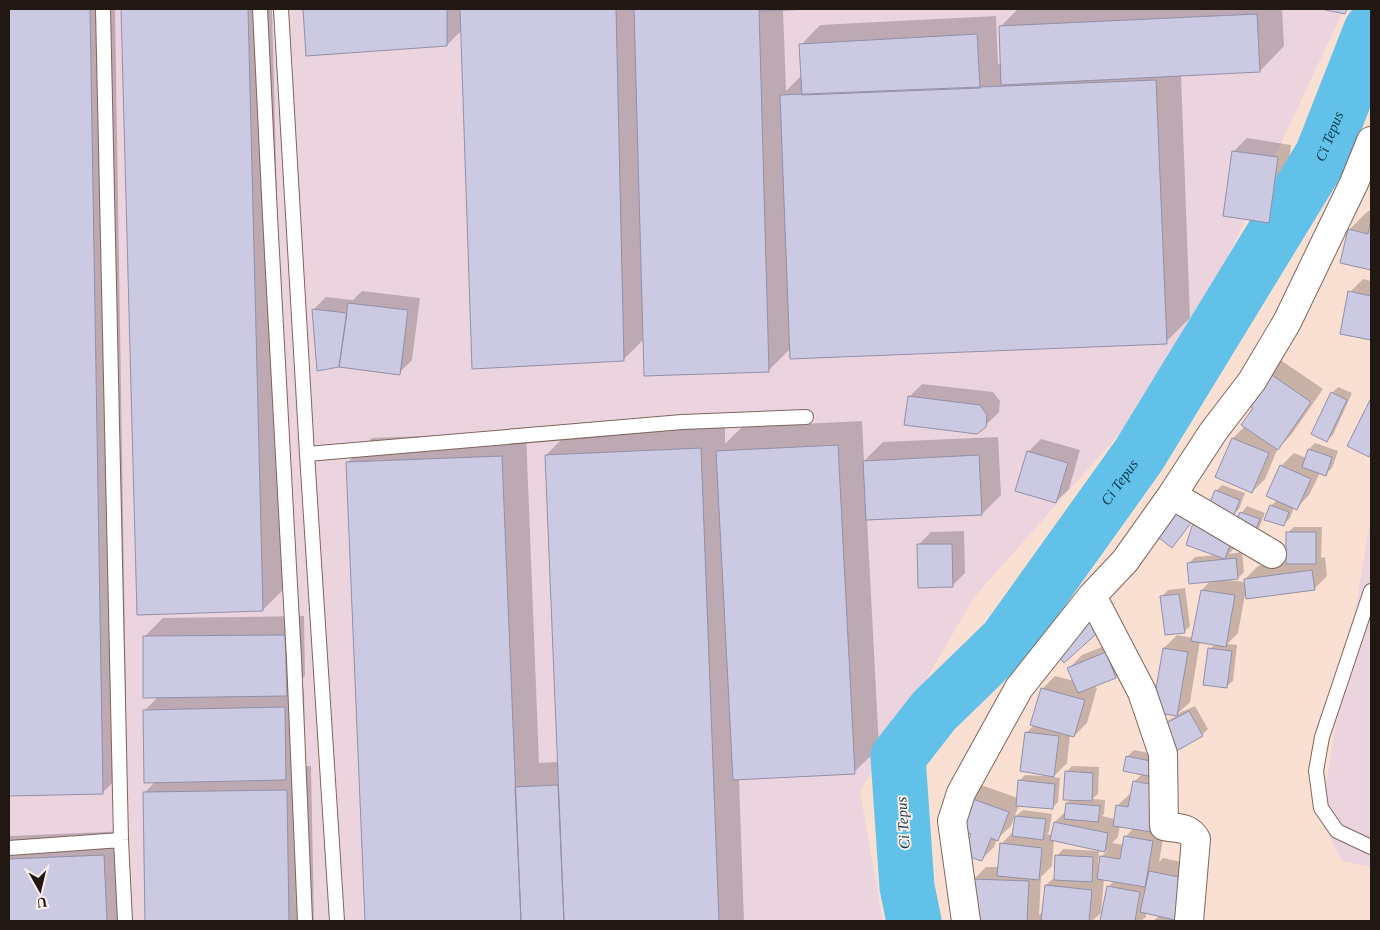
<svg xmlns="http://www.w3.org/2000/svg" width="1380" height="930" viewBox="0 0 1380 930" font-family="'Times New Roman',serif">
	<rect width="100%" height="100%" fill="#fadfd3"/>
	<path fill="#ecd4df" d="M 9,9 L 1344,9 L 1200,316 L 1121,432 L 975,596 L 860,792 L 883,921 L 9,921 Z
		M 1371,517 L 1371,867 L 1342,861 L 1320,819 Z"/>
	<path fill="#0003" fill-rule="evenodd" d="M 9,9 L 115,9 L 127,769 L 102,793 L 9,795 Z
		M 123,9 L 272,9 L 287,586 L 263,610 L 138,613 Z
		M 304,9 L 787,9 L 783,9 L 786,91 L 802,75 L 801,45 L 820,25 L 996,16 L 998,64 L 1002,64 L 1000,27 L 1018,9 L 1282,9 L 1284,46 L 1260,71 L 1181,75 L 1190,318 L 1166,342 L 791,348 L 768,371 L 644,339 L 623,360 L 461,31 L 447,45 L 307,55 Z
		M 1247,138 L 1291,145 L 1282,208 L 1269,221 L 1224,215 L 1234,151 Z
		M 1368,211 L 1371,211 L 1371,269 L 1342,262 L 1349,230 Z
		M 1363,279 L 1371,281 L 1371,339 L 1342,333 L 1350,292 Z
		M 362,291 L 420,298 L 412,360 L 399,373 L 313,310 L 326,297 L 353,300 Z
		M 1279,359 L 1323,389 L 1291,435 L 1278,448 L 1265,479 L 1252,492 L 1233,438 L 1245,426 Z
		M 922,384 L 993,392 L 1000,401 L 999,412 L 985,426 L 909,397 Z
		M 1338,387 L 1352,393 L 1333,435 L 1326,441 L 1332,393 Z
		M 1371,401 L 1371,453 L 1368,456 L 1348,445 Z
		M 862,421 L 864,461 L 883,442 L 998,437 L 1001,495 L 982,514 L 867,519 L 879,748 L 854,772 L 739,779 L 744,921 L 366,921 L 347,463 L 372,438 L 526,432 L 539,763 L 558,762 L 546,455 L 570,431 L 725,425 L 725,444 L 742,427 Z
		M 1041,439 L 1080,450 L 1069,489 L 1056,502 L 1028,452 Z
		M 1315,443 L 1338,451 L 1332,468 L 1325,475 L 1320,473 L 1309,495 L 1297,508 L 1294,507 L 1290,518 L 1283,525 L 1271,506 L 1277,500 L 1281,466 L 1294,453 L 1306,458 L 1309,449 Z
		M 1222,485 L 1245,493 L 1239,509 L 1232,516 L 1238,518 L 1247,506 L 1265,513 L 1259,528 L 1253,534 L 1238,544 L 1229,554 L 1242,552 L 1244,572 L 1238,578 L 1229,580 L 1245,582 L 1245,579 L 1258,566 L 1287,562 L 1287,533 L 1294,527 L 1322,527 L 1321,558 L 1325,557 L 1327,576 L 1314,589 L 1246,589 L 1238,633 L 1227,644 L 1237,645 L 1233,681 L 1226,687 L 1210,649 L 1215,644 L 1200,641 L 1190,702 L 1177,714 L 1195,706 L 1208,729 L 1202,735 L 1161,727 L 1167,721 L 1178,715 L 1153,710 L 1164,648 L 1177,635 L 1193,638 L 1202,590 L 1211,580 L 1188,564 L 1195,557 L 1218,555 L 1208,508 L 1216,491 Z
		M 964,531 L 965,573 L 952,586 L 918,545 L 931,532 Z
		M 1185,588 L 1190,626 L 1184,632 L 1161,597 L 1168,590 Z
		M 304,616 L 305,676 L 292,689 L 304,689 L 305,760 L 298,766 L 311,766 L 314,921 L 146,921 L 144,793 L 156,781 L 144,711 L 158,697 L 144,637 L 163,618 Z
		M 1119,640 L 1129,664 L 1116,677 L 1092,686 L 1097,688 L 1087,723 L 1074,736 L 1070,735 L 1067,763 L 1053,777 L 1060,778 L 1058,802 L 1052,808 L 1019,805 L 1011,826 L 997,839 L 994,847 L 981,860 L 973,833 L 957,827 L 981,785 L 1018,798 L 1019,781 L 1025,775 L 1043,776 L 1026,733 L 1034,725 L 1042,689 L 1055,676 L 1074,681 L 1069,668 L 1082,655 Z
		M 1134,750 L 1162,756 L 1165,828 L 1159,862 L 1163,858 L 1196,865 L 1189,921 L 1153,921 L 1160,915 L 1146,912 L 1146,917 L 1141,921 L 1102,921 L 1108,887 L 1114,881 L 1104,879 L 1101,913 L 1092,921 L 971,921 L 973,880 L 986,867 L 999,867 L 1001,844 L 1014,831 L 1016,816 L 1023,810 L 1052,814 L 1049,832 L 1047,834 L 1052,835 L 1055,822 L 1066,811 L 1067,803 L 1071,799 L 1066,772 L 1072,766 L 1099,767 L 1098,794 L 1092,799 L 1105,800 L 1104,814 L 1102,816 L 1115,819 L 1117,806 L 1131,793 L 1132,793 L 1134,782 L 1142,774 L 1127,757 ZM 1120,825 L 1134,828 L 1125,837 L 1124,845 L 1112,843 L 1118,837 ZM 1054,840 L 1107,851 L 1102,856 L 1100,868 L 1098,868 L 1099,851 L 1063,849 L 1057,856 L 1056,876 L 1046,885 L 1043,911 L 1039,915 L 1041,877 L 1052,866 Z
		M 128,831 L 132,921 L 9,921 L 9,836 Z"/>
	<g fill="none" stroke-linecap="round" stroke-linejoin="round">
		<path stroke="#61c1e8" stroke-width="55" id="s1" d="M 914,921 L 907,887 L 898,757 L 934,711 L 1006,641 L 1139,455 L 1322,155 L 1371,30"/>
	</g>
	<path fill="#cccae3" stroke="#9290a7" d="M 9,9 L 90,9 L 103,794 L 9,796 Z
		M 121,9 L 248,9 L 263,611 L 137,615 Z
		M 303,9 L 447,9 L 447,46 L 306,56 Z
		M 460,9 L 616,9 L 624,361 L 472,369 Z
		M 634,9 L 759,9 L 769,372 L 644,376 Z
		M 759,9 L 813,9 L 759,11 Z
		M 1321,9 L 1347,9 L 1345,14 Z
		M 1257,14 L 1260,72 L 1001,85 L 999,26 Z
		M 977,34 L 980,88 L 802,95 L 799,44 Z
		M 1156,80 L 1167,344 L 790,359 L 780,95 Z
		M 1232,151 L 1278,157 L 1269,223 L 1223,216 Z
		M 1371,219 L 1371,270 L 1340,263 L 1348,229 L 1368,234 Z
		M 1348,291 L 1371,296 L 1371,340 L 1340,334 Z
		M 348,303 L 408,310 L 400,375 L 339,367 Z
		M 312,309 L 347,313 L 339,367 L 317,371 Z
		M 1266,371 L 1311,402 L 1278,450 L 1241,425 L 1253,408 L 1244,402 Z
		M 1331,392 L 1347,400 L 1327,442 L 1311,434 Z
		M 908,396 L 980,405 L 987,415 L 986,427 L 977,434 L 904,425 Z
		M 1371,398 L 1371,452 L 1369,457 L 1347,446 Z
		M 1232,438 L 1269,453 L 1252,493 L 1215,477 Z
		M 838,445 L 855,774 L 733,780 L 716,451 Z
		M 701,448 L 719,921 L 564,921 L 545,455 Z
		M 1308,449 L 1332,457 L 1326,476 L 1302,467 Z
		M 1027,451 L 1068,463 L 1056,503 L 1015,491 Z
		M 979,455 L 982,515 L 866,520 L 863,461 Z
		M 502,456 L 521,921 L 365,921 L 346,462 Z
		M 1280,465 L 1311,479 L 1297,510 L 1266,496 Z
		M 1215,490 L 1240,500 L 1233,517 L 1208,508 Z
		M 1270,505 L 1289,512 L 1284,526 L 1264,520 Z
		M 1180,508 L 1194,519 L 1172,548 L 1158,537 Z
		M 1240,512 L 1260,519 L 1253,536 L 1233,528 Z
		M 1194,520 L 1234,534 L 1225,559 L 1186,545 Z
		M 1286,532 L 1316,532 L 1316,564 L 1286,564 Z
		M 917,544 L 952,544 L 953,587 L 918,588 Z
		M 1236,558 L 1238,579 L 1189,584 L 1187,563 Z
		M 1312,570 L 1315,590 L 1246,599 L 1244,579 Z
		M 1201,590 L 1235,595 L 1226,647 L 1191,641 Z
		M 1179,594 L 1185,633 L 1165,635 L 1160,596 Z
		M 1095,613 L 1106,625 L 1064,663 L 1053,651 Z
		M 285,635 L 287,696 L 143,698 L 143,636 Z
		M 1163,648 L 1188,652 L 1177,716 L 1152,712 Z
		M 1208,648 L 1232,651 L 1227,688 L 1203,685 Z
		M 1106,652 L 1116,678 L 1078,693 L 1067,668 Z
		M 1041,688 L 1085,700 L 1074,737 L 1030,725 Z
		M 285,707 L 286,780 L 144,783 L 143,710 Z
		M 1189,711 L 1203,736 L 1173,753 L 1159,727 Z
		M 1025,732 L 1059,736 L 1054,777 L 1020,771 Z
		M 1126,756 L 1156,762 L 1153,777 L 1123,771 Z
		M 1065,771 L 1093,773 L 1092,801 L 1063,800 Z
		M 1018,780 L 1055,784 L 1053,809 L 1016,806 Z
		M 1133,781 L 1160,786 L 1152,832 L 1113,826 L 1116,805 L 1128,807 Z
		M 558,785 L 564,921 L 521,921 L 515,787 Z
		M 287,790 L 289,921 L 145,921 L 143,792 Z
		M 967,797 L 1009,812 L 998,841 L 991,838 L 982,861 L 963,855 L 971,834 L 955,828 Z
		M 1066,803 L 1100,806 L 1098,822 L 1064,819 Z
		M 1015,816 L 1046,819 L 1043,840 L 1012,836 Z
		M 1054,822 L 1108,833 L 1105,852 L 1050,840 Z
		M 1124,836 L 1153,841 L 1145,887 L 1097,879 L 1100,856 L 1120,859 Z
		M 1000,843 L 1042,848 L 1039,880 L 997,876 Z
		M 104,855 L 107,921 L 9,921 L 9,859 Z
		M 1055,855 L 1093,857 L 1092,882 L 1054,880 Z
		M 1149,871 L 1184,878 L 1175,920 L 1140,912 Z
		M 972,879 L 1029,881 L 1027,921 L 970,921 Z
		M 1045,885 L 1092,890 L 1089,921 L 1041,921 Z
		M 1107,886 L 1140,892 L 1135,921 L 1100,921 Z"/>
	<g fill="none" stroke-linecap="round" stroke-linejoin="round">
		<defs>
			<path id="service" d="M 103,9 L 121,840 L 125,921
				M 260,9 L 270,216 L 294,659 L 305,921
				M 281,9 L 307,454 L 337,921
				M 307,454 L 682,422 L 806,417
				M 1371,591 L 1322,737 L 1316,771 L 1321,808 L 1337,831 L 1371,847
				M 9,848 L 121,840"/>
			<path id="minor" d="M 1172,495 L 1272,554
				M 1092,596 L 1142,692 L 1163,754 L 1164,826 C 1178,829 1188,826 1196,839 L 1189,921
				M 966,921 L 952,821 L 961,793 L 1019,688 L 1092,596 L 1125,561 L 1172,495 L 1213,432 L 1252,381 L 1287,322 L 1354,183 L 1371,141"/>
		</defs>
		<use href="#service" stroke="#7e665c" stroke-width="16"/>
		<use href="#minor" stroke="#7e665c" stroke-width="30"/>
		<use href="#service" stroke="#fff" stroke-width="14"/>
		<use href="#minor" stroke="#fff" stroke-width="28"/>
	</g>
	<g text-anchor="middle" stroke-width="4" stroke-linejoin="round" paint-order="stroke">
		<g font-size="15" font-style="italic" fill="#0e3a4a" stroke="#fbf0eb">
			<text dy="5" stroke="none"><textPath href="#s1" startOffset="924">Ci Tepus</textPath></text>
			<text dy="5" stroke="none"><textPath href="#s1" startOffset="519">Ci Tepus</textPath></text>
			<text transform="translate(903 823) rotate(-94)" y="5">Ci Tepus</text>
		</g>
	</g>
	<rect width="1380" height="930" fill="none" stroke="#211814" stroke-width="20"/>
	<g transform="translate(40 890) rotate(172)" stroke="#fbf0eb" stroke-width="4" paint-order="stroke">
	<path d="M0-4L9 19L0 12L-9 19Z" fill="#211814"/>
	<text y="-8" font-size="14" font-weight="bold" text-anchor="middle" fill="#211814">U</text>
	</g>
</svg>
